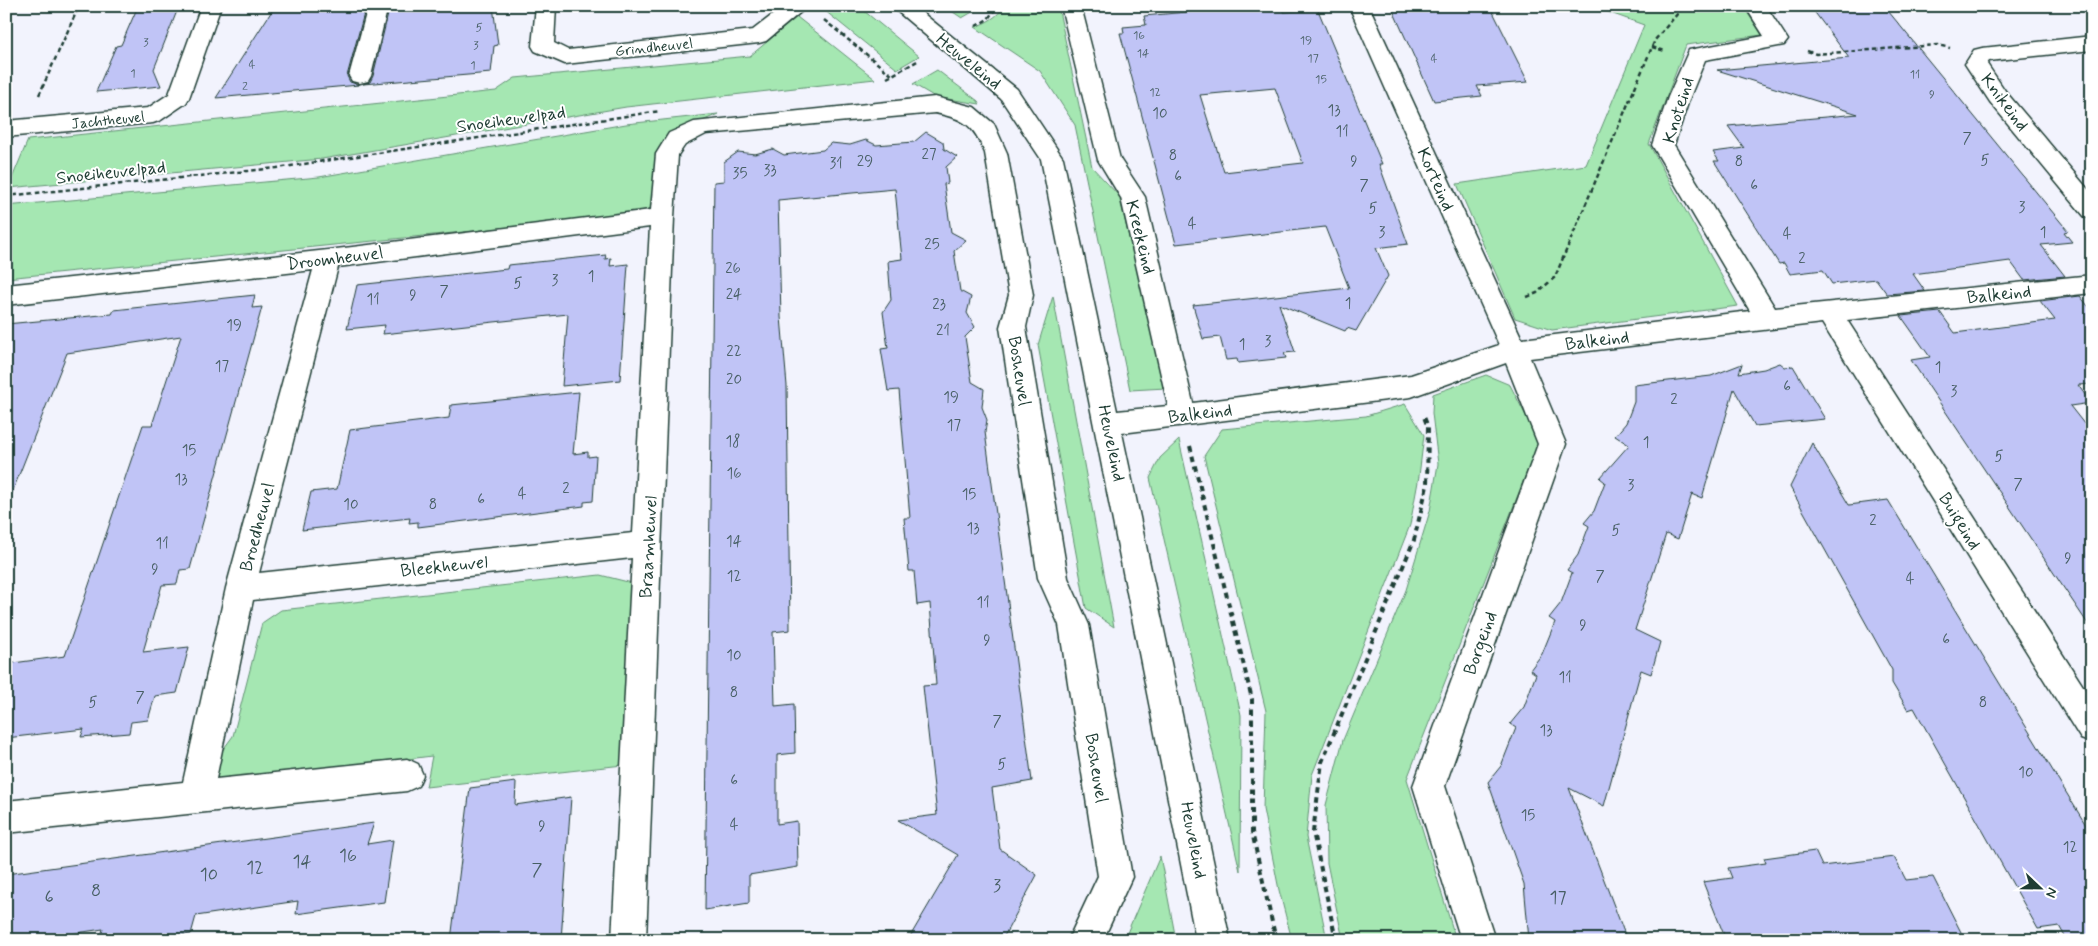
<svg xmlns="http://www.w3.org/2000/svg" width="2098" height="946" viewBox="0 0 2098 946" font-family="Mynerve,sans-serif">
	<rect width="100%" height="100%" fill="#f2f3fd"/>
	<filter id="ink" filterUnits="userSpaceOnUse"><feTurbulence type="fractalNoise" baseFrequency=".02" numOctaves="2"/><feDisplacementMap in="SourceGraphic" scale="10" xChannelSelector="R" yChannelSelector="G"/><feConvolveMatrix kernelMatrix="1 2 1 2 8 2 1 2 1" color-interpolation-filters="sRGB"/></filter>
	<g filter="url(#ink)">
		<path fill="#a5e7b2" stroke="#629273" d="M 819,6 L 858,6 L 919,56 L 897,69 Z
			M 944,6 L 983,6 L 962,18 Z
			M 1004,6 L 1058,6 L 1092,167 L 1119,196 L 1166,388 L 1130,390 L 1075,125 L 1040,71 L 975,27 C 987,22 997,18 1004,6 Z
			M 1591,6 L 1743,6 L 1762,35 L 1686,45 L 1649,144 L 1738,306 L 1552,330 L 1515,318 L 1457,184 L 1586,165 L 1644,25 Z
			M 797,17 L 875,79 L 626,107 L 322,159 L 8,188 L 28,140 L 496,91 L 515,78 L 750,56 Z
			M 937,70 L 978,101 L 980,104 L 935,97 L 913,84 Z
			M 718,114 L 673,134 L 655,163 L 652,208 L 622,216 L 6,278 L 6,206 L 319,177 L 626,124 Z
			M 1053,296 L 1114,627 L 1086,608 L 1038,345 Z
			M 1486,375 L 1510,385 L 1539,441 L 1407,779 L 1456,940 L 1343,940 L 1327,863 L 1326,805 L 1343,740 L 1406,590 L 1430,511 L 1438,464 L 1432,413 L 1433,394 Z
			M 1405,404 L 1424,435 L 1419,476 L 1410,525 L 1312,775 L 1306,837 L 1327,940 L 1292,940 L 1279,890 L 1263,809 L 1266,711 L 1204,456 L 1222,429 L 1366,416 Z
			M 1179,440 L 1241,715 L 1240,871 L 1150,478 L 1160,458 Z
			M 600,575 L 632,583 L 623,765 L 426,787 L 432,756 L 197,785 L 233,736 L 262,623 L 281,610 Z
			M 1160,856 L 1176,940 L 1124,940 Z"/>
		<path fill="#c0c4f6" stroke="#1f3d34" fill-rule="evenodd" d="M 138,6 L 179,6 L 154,69 L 161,86 L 96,92 L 116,46 L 121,45 Z
			M 275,6 L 366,6 L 347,76 L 350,82 L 359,85 L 216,98 Z
			M 390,6 L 493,6 L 498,45 L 494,46 L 491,73 L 363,84 L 370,82 L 373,76 Z
			M 1251,6 L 1282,6 L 1284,12 L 1318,10 L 1382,164 L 1379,164 L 1408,244 L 1376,248 L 1388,276 L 1356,331 L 1347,328 L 1345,331 L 1279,304 L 1295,352 L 1284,353 L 1286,358 L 1238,363 L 1237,359 L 1226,360 L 1220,337 L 1203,339 L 1193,305 L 1349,288 L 1325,227 L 1176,244 L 1120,33 L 1124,33 L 1123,27 L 1146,25 L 1144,16 ZM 1275,88 L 1303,163 L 1224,172 L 1200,95 Z
			M 1391,6 L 1490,6 L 1528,82 L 1477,86 L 1482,96 L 1434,101 Z
			M 1810,6 L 1884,6 L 2068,231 L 2064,232 L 2072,242 L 2041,245 L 2065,276 L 2024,280 L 2010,261 L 1913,274 L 1925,291 L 1887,294 L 1876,279 L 1832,284 L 1823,270 L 1790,274 L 1784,263 L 1779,264 L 1714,161 L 1719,161 L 1713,152 L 1744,148 L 1728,126 L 1858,114 L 1717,70 L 1849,58 Z
			M 926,132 L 943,142 L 944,149 L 957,157 L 946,167 L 948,183 L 944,184 L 951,232 L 966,240 L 954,251 L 960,291 L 971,297 L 967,313 L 975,327 L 965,337 L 972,382 L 984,389 L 982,407 L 987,420 L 985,432 L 1032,781 L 992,788 L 1000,849 L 1037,875 L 1002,940 L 908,940 L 958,855 L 898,820 L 937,815 L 923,686 L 936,685 L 930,603 L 917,605 L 914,571 L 909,571 L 904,518 L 910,518 L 899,390 L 888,391 L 881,349 L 888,348 L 883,312 L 891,300 L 888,261 L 902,259 L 895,189 L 778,200 L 781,317 L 787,386 L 790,630 L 773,632 L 775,706 L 794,704 L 795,753 L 777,755 L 777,824 L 797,821 L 798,867 L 749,875 L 749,903 L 705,910 L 714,182 L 724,181 L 724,162 L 738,152 L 755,154 L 773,149 L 784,155 L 823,150 L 831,143 L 850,145 L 866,140 L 876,145 L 914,142 Z
			M 606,255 L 605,259 L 611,258 L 610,266 L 628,264 L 620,380 L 562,386 L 568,314 L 383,334 L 385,325 L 347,329 L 357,285 L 507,269 L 508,265 Z
			M 255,295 L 252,308 L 262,307 L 190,569 L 180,570 L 177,584 L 162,585 L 143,652 L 189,647 L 177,693 L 155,696 L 148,720 L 131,722 L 129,733 L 81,737 L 84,729 L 6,738 L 6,664 L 65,656 L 143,425 L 152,425 L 181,336 L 67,353 L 8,503 L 6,503 L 6,324 L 112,314 L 114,310 Z
			M 2080,296 L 2092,311 L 2092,384 L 2078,385 L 2091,403 L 2070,406 L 2092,434 L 2092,630 L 1911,360 L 1930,357 L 1901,316 L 1940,312 L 1955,333 L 2055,320 L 2040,301 Z
			M 1780,363 L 1785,367 L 1793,366 L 1825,419 L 1755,426 L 1734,389 L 1702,498 L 1692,494 L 1678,539 L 1666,534 L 1635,630 L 1660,642 L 1651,674 L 1641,670 L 1604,806 L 1569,788 L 1627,940 L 1529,940 L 1524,884 L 1488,782 L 1501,766 L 1516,728 L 1510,724 L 1524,707 L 1536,674 L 1530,670 L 1542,654 L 1555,622 L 1549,618 L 1561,603 L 1572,573 L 1567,570 L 1578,555 L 1589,526 L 1584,523 L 1594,511 L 1605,482 L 1600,478 L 1629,445 L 1615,436 L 1626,423 L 1634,402 L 1634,385 L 1711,376 L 1742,364 L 1739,373 L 1764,369 Z
			M 579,392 L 573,454 L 588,452 L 588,457 L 596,456 L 593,501 L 584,502 L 584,506 L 418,527 L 418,522 L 409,523 L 410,518 L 302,530 L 311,492 L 337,489 L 350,430 L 449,418 L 451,405 Z
			M 1812,443 L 1849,505 L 1888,500 L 2092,835 L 2092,940 L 2067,940 L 2059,926 L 2038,929 L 1914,708 L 1908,710 L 1892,683 L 1892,670 L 1790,487 Z
			M 516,782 L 515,805 L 571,797 L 561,940 L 451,940 L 470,788 Z
			M 374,823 L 367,844 L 393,840 L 384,902 L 296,914 L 298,901 L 196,916 L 191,934 L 148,940 L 100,940 L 103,929 L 30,940 L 6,940 L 6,874 Z
			M 1815,851 L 1822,866 L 1894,857 L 1906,880 L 1933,877 L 1965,940 L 1726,940 L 1703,882 L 1732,878 L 1728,868 L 1766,863 L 1764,858 Z"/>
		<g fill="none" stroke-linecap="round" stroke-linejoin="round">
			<defs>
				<path id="minor" d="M 201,6 L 221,6 L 189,98 L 186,103 L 161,120 L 153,123 L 6,137 L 6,121 L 148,108 L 169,94 Z
					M 368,6 L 388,6 L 371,76 L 368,81 L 360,83 L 352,81 L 349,76 Z
					M 536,6 L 556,6 L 554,43 L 568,50 L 753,30 L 784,6 L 808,6 L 766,41 L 759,43 L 565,64 L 535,51 L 532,46 Z
					M 891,6 L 914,6 L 1017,89 L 1063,158 L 1117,411 L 1168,406 L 1121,198 L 1098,160 L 1061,6 L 1081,6 L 1120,159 L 1145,197 L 1193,403 L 1411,375 L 1499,345 L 1349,6 L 1369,6 L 1522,339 L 1750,311 L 1652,145 L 1668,97 L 1689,50 L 1764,36 L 1745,6 L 1766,6 L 1788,40 L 1784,45 L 1705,60 L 1690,97 L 1674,145 L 1775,308 L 2092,275 L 2092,293 L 1847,320 L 2092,700 L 2092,743 L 2081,739 L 1822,323 L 1530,358 L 1566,444 L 1445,786 L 1495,940 L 1461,940 L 1413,786 L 1538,444 L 1506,363 L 1411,397 L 1122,433 L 1230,940 L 1196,940 L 1041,159 L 1001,99 Z
					M 2092,36 L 2092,50 L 1989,61 L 1987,64 L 2006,92 L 2092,194 L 2092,219 L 2084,216 L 1990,102 L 1965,64 L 1974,50 L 1982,48 Z
					M 935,97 L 974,107 L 994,124 L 1007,153 L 1033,295 L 1026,327 L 1068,578 L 1089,625 L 1132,877 L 1103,940 L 1068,940 L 1098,876 L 1059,625 L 1038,578 L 1000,327 L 1009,295 L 985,153 C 973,124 965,119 935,113 L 706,134 L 685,145 L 678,155 L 674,217 L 646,940 L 612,940 L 632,558 L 253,600 L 216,779 L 407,759 L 418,764 L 423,775 L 418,786 L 407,791 L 6,833 L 6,801 L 183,782 L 226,588 L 313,270 L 6,305 L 6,285 L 328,250 L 651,210 L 656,154 L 669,133 L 694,122 ZM 650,227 L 633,533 L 259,573 L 338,267 Z"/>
			</defs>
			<use href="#minor" stroke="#1f3d34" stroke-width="3"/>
			<path stroke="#1f3d34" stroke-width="2.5" stroke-dasharray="4.5 3" stroke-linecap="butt" d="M 824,20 L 893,76
				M 976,26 L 988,19 L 997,6
				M 1652,47 L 1665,51
				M 1807,51 L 1816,54 L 1938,45 L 1950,48
				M 887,78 L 919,60
				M 39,95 L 79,6
				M 6,171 L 11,160
				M 6,196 L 277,168 L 660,111
				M 1527,297 L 1537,293 L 1555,277 L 1655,40 L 1684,6"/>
			<path stroke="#1f3d34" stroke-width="4" stroke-dasharray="5.5 4.5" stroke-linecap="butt" d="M 1190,446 L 1252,699 L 1252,832 L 1276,940
				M 1336,940 L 1313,832 L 1322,762 L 1414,540 L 1427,486 L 1428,427 L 1424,417"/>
			<use href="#minor" fill="#fff" fill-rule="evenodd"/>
		</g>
	</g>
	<g text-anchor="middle" stroke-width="4" stroke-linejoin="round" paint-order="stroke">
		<g font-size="12" fill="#475f64">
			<text x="479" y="31">5</text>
			<text x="1139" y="39">16</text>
			<text x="1306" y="44">19</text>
			<text x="146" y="46">3</text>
			<text x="476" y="49">3</text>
			<text x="1143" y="57">14</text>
			<text x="1313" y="62">17</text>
			<text x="1434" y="62">4</text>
			<text x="252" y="68">4</text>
			<text x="473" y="69">1</text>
			<text x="133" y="77">1</text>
			<text x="1915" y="78">11</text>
			<text x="1321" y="83">15</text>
			<text x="245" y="90">2</text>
			<text x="1155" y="96">12</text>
			<text x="1932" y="98">9</text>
		</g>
		<g font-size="15" fill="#1f3d34" stroke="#fff">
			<text transform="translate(654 47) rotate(-6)" y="5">Grindheuvel</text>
			<text transform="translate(108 120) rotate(-6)" y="5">Jachtheuvel</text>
		</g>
		<g font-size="15" fill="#475f64">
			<text x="1334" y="115">13</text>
			<text x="1160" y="118">10</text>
			<text x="1342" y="136">11</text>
			<text x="1967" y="143">7</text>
			<text x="929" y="159">27</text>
			<text x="1173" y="160">8</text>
			<text x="1985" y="165">5</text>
			<text x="865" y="166">29</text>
			<text x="1354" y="166">9</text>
			<text x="1739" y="166">8</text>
			<text x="836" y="168">31</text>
			<text x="770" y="175">33</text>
			<text x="740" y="178">35</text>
			<text x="1178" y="181">6</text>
			<text x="1364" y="190">7</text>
			<text x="1754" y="190">6</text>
			<text x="2022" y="212">3</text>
			<text x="1373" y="213">5</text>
			<text x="1192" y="228">4</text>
			<text x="1382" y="237">3</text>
			<text x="2043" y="237">1</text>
			<text x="1787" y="238">4</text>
			<text x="932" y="249">25</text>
			<text x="1802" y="263">2</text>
			<text x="733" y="273">26</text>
			<text x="591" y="281">1</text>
			<text x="555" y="285">3</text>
			<text x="518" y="288">5</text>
			<text x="444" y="296">7</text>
			<text x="734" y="299">24</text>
			<text x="413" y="300">9</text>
			<text x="373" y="304">11</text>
			<text x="1348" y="308">1</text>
			<text x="939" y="309">23</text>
			<text x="234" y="330">19</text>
			<text x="943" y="335">21</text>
			<text x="1268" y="346">3</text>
			<text x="1242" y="349">1</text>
			<text x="734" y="356">22</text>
			<text x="222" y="371">17</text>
			<text x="1938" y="372">1</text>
			<text x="734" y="384">20</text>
			<text x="1787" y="391">6</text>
			<text x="1954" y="396">3</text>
			<text x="951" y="402">19</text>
			<text x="1674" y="404">2</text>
			<text x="954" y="430">17</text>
			<text x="733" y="446">18</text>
			<text x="1646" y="447">1</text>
			<text x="189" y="455">15</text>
			<text x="1999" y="461">5</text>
			<text x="734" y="478">16</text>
			<text x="181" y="484">13</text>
			<text x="2018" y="489">7</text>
			<text x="1631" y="490">3</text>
			<text x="566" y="493">2</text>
			<text x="522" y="498">4</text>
			<text x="969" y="499">15</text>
			<text x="481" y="504">6</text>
			<text x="351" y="509">10</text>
			<text x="433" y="509">8</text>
			<text x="1873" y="525">2</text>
			<text x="973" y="533">13</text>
			<text x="1616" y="535">5</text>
			<text x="734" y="546">14</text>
			<text x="162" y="548">11</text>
			<text x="2068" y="563">9</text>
			<text x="155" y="574">9</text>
			<text x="734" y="581">12</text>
			<text x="1600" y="581">7</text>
			<text x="1910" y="583">4</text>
			<text x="983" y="607">11</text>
			<text x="1583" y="630">9</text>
			<text x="1946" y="644">6</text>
			<text x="987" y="645">9</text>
			<text x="734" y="660">10</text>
			<text x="1565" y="682">11</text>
			<text x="734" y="697">8</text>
			<text x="140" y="702">7</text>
			<text x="93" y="707">5</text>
			<text x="1983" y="707">8</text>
			<text x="997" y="726">7</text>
			<text x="1546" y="735">13</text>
			<text x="1002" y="769">5</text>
			<text x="2026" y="777">10</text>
			<text x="734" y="785">6</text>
			<text x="1528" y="820">15</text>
			<text x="734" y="829">4</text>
			<text x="542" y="831">9</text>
			<text x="2070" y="852">12</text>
		</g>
		<g font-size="18" fill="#1f3d34" stroke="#fff">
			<text transform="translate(969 61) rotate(39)" y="6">Heuveleind</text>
			<text transform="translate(2005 102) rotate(53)" y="6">Knikeind</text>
			<text transform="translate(1678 110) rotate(-73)" y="6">Knoteind</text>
			<text transform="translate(511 119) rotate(-8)" y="6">Snoeiheuvelpad</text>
			<text transform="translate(111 172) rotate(-6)" y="6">Snoeiheuvelpad</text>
			<text transform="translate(1436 179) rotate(66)" y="6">Korteind</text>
			<text transform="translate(1141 237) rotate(76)" y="6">Kreekeind</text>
			<text transform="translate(335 258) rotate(-7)" y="6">Droomheuvel</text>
			<text transform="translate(1999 294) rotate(-6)" y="6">Balkeind</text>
			<text transform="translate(1597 340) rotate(-7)" y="6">Balkeind</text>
			<text transform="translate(1020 371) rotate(81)" y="6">Bosheuvel</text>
			<text transform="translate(1200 413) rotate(-7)" y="6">Balkeind</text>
			<text transform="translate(1112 443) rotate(78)" y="6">Heuveleind</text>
			<text transform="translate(1960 521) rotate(58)" y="6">Buigeind</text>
			<text transform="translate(257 527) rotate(-75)" y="6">Broedheuvel</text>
			<text transform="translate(648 547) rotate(-87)" y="6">Braamheuvel</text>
			<text transform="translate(444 566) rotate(-6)" y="6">Bleekheuvel</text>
			<text transform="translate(1480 643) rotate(-70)" y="6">Borgeind</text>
			<text transform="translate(1097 768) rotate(81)" y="6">Bosheuvel</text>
			<text transform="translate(1194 840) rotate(79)" y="6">Heuveleind</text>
		</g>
		<g font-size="18" fill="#475f64">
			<text x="348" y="861">16</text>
			<text x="302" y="867">14</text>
			<text x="255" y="873">12</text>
			<text x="537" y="875">7</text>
			<text x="209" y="880">10</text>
			<text x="997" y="891">3</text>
			<text x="96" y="896">8</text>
			<text x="49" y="902">6</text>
			<text x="1558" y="903">17</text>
		</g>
	</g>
	<rect width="2098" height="946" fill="none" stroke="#fff" stroke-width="25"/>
	<rect x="12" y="12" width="2073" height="921" fill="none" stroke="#1f3d34" stroke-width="2" filter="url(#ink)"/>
	<g transform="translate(2040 888) rotate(112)" stroke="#ffffff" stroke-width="4" paint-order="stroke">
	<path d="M0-4L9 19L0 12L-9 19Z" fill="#1f3d34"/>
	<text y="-8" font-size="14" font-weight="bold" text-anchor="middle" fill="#1f3d34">N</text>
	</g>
</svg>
